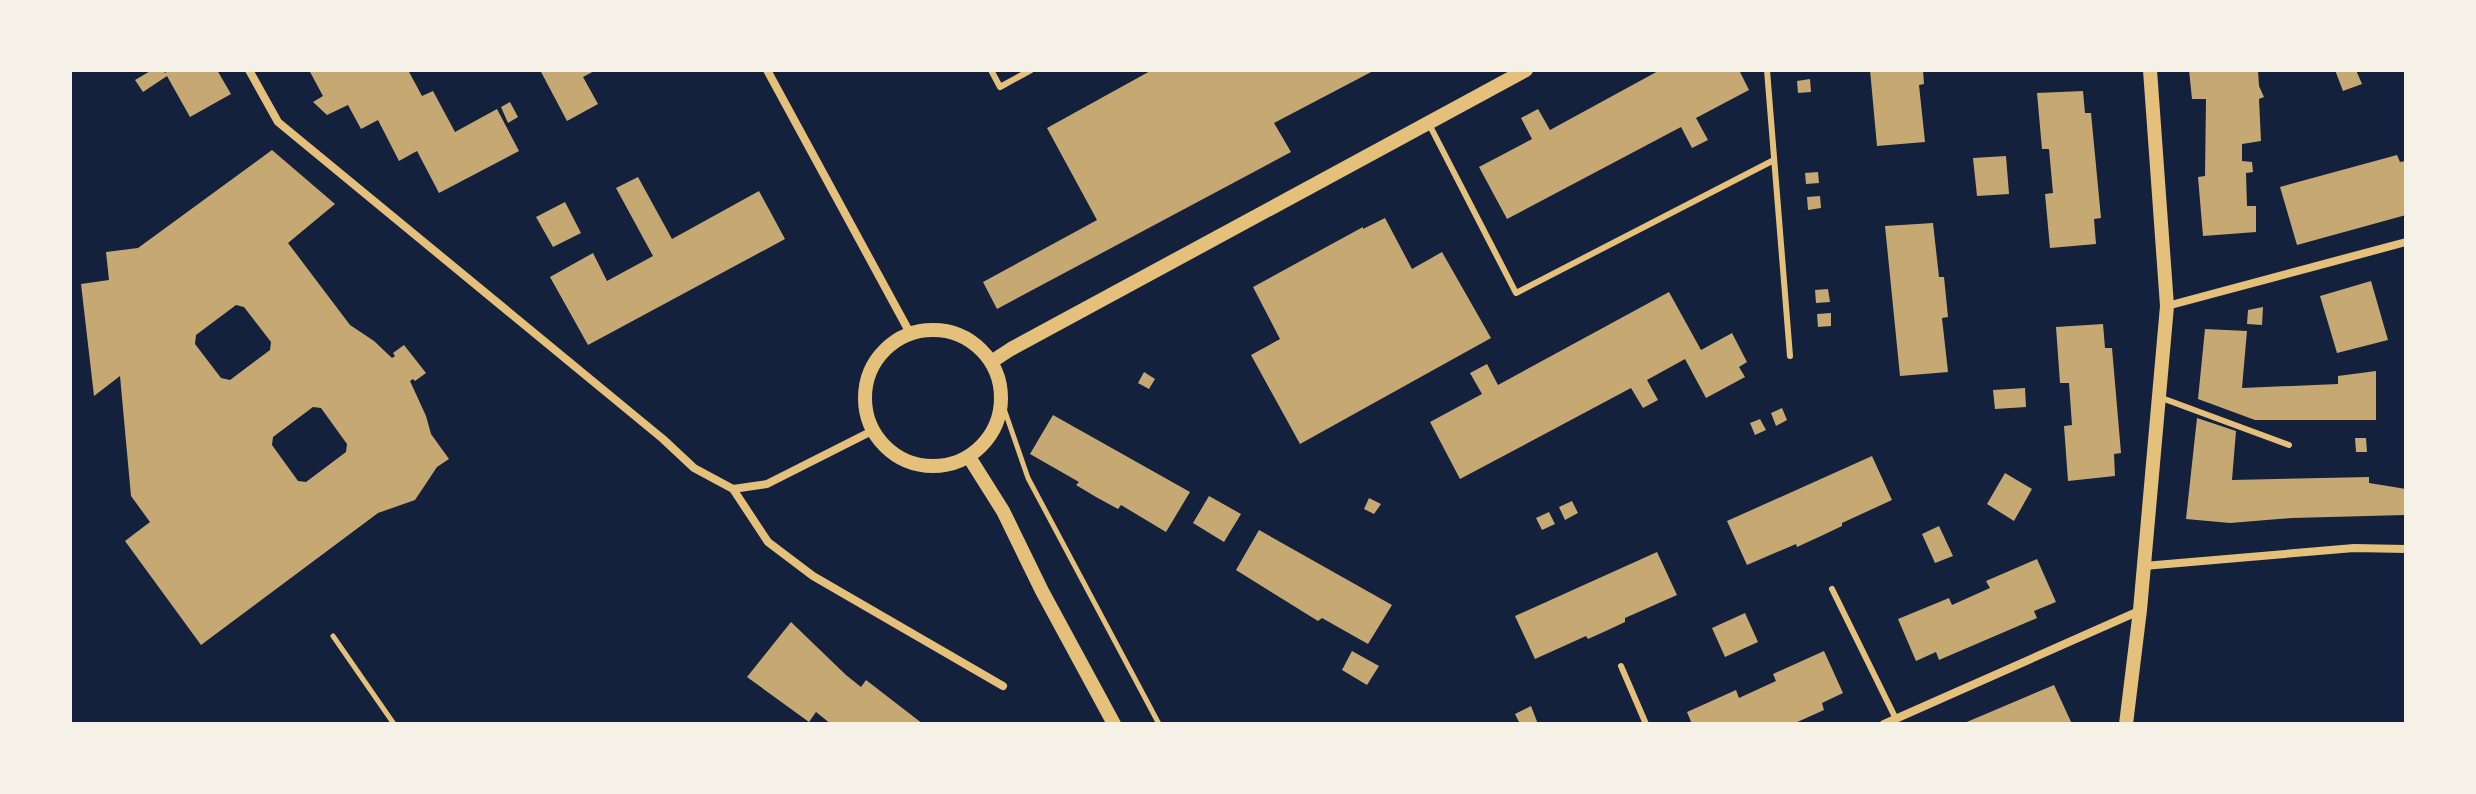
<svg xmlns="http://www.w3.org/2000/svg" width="2476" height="794" viewBox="0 0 2476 794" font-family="'IBM Plex Serif',serif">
	<rect width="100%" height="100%" fill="#14213d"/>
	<path fill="#c6a872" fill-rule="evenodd" d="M 152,70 L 163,70 L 165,73 L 169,70 L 217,70 L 231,94 L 190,117 L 167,76 L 143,92 L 135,80 Z
		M 309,70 L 408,70 L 422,96 L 433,91 L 455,132 L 497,109 L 519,151 L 439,193 L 417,151 L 399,161 L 378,120 L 361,129 L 348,105 L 327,115 L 313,102 L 323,96 Z
		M 540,70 L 596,70 L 583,77 L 598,104 L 567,121 Z
		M 1152,70 L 1375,70 L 1274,123 L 1291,152 L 997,309 L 983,282 L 1097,220 L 1047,128 Z
		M 1660,70 L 1739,70 L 1749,90 L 1696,118 L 1708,140 L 1692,148 L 1681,127 L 1507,219 L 1479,167 L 1532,139 L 1521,118 L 1538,109 L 1550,130 Z
		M 1870,70 L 1923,70 L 1924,84 L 1919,85 L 1925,142 L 1877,146 Z
		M 2189,70 L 2258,70 L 2259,86 L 2264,97 L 2259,99 L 2261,141 L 2242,144 L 2242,161 L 2252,162 L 2253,172 L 2246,173 L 2247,206 L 2256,206 L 2256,232 L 2203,236 L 2198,177 L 2205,176 L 2206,99 L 2192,99 Z
		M 2335,70 L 2356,70 L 2362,84 L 2343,91 Z
		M 1810,79 L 1811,92 L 1798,93 L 1797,81 Z
		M 2083,91 L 2085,113 L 2091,113 L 2101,218 L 2094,219 L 2096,244 L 2050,248 L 2045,194 L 2053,193 L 2049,149 L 2042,149 L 2037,93 Z
		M 510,102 L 518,117 L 508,123 L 501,107 Z
		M 272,150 L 335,204 L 288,243 L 350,325 L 374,341 L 392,358 L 395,356 L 393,353 L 404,345 L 426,373 L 415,381 L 413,379 L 410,381 L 426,416 L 431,434 L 449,459 L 437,467 L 415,500 L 378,513 L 201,645 L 125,541 L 150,522 L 131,496 L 120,376 L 94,396 L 81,284 L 109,280 L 106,252 L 138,248 ZM 236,305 L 244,307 L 271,342 L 270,350 L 230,380 L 221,378 L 195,344 L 196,335 ZM 313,407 L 321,408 L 347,444 L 346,452 L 306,482 L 298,481 L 272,445 L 273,437 Z
		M 2397,155 L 2400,162 L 2406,161 L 2406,215 L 2297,245 L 2280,187 Z
		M 2006,156 L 2009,194 L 1977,196 L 1973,158 Z
		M 1818,172 L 1819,183 L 1806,184 L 1805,173 Z
		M 638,177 L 672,239 L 759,191 L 785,239 L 588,345 L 550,277 L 593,253 L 607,281 L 653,256 L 616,188 Z
		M 1820,196 L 1821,208 L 1808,210 L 1807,197 Z
		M 565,202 L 581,233 L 553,247 L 536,217 Z
		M 1385,218 L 1412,269 L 1442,252 L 1491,338 L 1300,444 L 1251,355 L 1280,339 L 1253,287 L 1363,227 L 1363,229 Z
		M 1933,223 L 1939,277 L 1944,277 L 1948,317 L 1942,318 L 1948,372 L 1900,376 L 1885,226 Z
		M 2371,281 L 2388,340 L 2337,353 L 2320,296 Z
		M 1828,289 L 1830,302 L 1816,303 L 1815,290 Z
		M 1669,292 L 1701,350 L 1732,333 L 1747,362 L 1739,367 L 1745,377 L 1706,398 L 1685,359 L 1647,380 L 1658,400 L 1643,408 L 1631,388 L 1460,479 L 1430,422 L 1482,394 L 1470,373 L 1487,364 L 1498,385 Z
		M 2263,307 L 2262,325 L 2247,324 L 2248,310 Z
		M 1831,313 L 1831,326 L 1818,327 L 1817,314 Z
		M 2103,324 L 2105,348 L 2112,348 L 2121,453 L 2114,454 L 2115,476 L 2068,481 L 2064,426 L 2072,425 L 2069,383 L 2060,383 L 2056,327 Z
		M 2205,329 L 2247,331 L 2242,388 L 2338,384 L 2338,376 L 2376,371 L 2376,420 L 2255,420 L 2198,399 Z
		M 1144,372 L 1155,379 L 1149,389 L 1138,383 Z
		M 2025,388 L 2026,407 L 1995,409 L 1993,390 Z
		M 1782,408 L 1787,420 L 1776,426 L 1771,413 Z
		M 1053,415 L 1190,492 L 1166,532 L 1121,505 L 1118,509 L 1096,497 L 1076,485 L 1079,482 L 1030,454 Z
		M 2197,418 L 2236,431 L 2232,480 L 2369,477 L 2369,483 L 2406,489 L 2405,515 L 2292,518 L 2230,523 L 2186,519 Z
		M 1760,419 L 1766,430 L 1755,435 L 1750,423 Z
		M 2355,438 L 2366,438 L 2367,452 L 2356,452 Z
		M 1872,456 L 1892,500 L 1842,523 L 1842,526 L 1821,536 L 1797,547 L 1796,544 L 1747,565 L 1727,521 Z
		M 2005,473 L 2032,489 L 2014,521 L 1987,504 Z
		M 1209,496 L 1241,514 L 1224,542 L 1193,523 Z
		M 1369,498 L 1381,504 L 1374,514 L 1364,509 Z
		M 1572,501 L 1578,513 L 1565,520 L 1559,507 Z
		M 1549,512 L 1555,524 L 1542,530 L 1536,518 Z
		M 1939,526 L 1953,556 L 1935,563 L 1922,534 Z
		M 1259,530 L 1392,605 L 1368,644 L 1322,618 L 1318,621 L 1236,570 Z
		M 1657,552 L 1677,595 L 1625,618 L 1625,622 L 1608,630 L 1588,639 L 1586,636 L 1535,659 L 1515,616 Z
		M 2037,559 L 2056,602 L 2034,611 L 2037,618 L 1939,660 L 1936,652 L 1916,661 L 1898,619 L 1949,598 L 1952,605 L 1990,588 L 1986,581 Z
		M 1745,613 L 1758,642 L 1725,657 L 1712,628 Z
		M 791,622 L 846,675 L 861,687 L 866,680 L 923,724 L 831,724 L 816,712 L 809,722 L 747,677 Z
		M 1352,651 L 1379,666 L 1367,685 L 1342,670 Z
		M 1824,651 L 1843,693 L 1822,703 L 1824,710 L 1793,724 L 1692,724 L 1687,712 L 1736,690 L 1739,698 L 1776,681 L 1773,674 Z
		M 2054,685 L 2072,724 L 1962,724 Z
		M 1531,706 L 1538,724 L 1520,724 L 1515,714 Z"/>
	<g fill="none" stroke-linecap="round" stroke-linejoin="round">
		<path stroke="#e5c07b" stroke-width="5" d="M 1001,400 L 1028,478 L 1159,724
			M 333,636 L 394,724"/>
		<path stroke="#e5c07b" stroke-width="6" d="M 991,70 L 1000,87 L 1031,70
			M 1767,70 L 1790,356
			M 1429,124 L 1516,293 L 1774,160
			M 2159,397 L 2289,445
			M 1832,589 L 1896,719
			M 1621,666 L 1646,724"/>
		<path stroke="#e5c07b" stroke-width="8" d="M 249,70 L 278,122 L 663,439 L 694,468 L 733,489 L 768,542 L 813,576 L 1003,686
			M 767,70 L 910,333
			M 2167,306 L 2406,242
			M 733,489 L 767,484 L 872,431
			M 2144,566 L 2354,548 L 2406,549
			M 1884,724 L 2139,611"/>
		<path stroke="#e5c07b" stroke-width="14" d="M865 398a68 68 0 1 1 136 0a68 68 0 1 1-136 0Z
			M 991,362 L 1011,349 L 1526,70
			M 969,457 L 1003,511 L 1042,591 L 1114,724
			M 2126,724 L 2140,610 L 2167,306 L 2150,70"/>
	</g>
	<rect width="2476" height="794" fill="none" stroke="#f6f1e7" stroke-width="144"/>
</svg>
